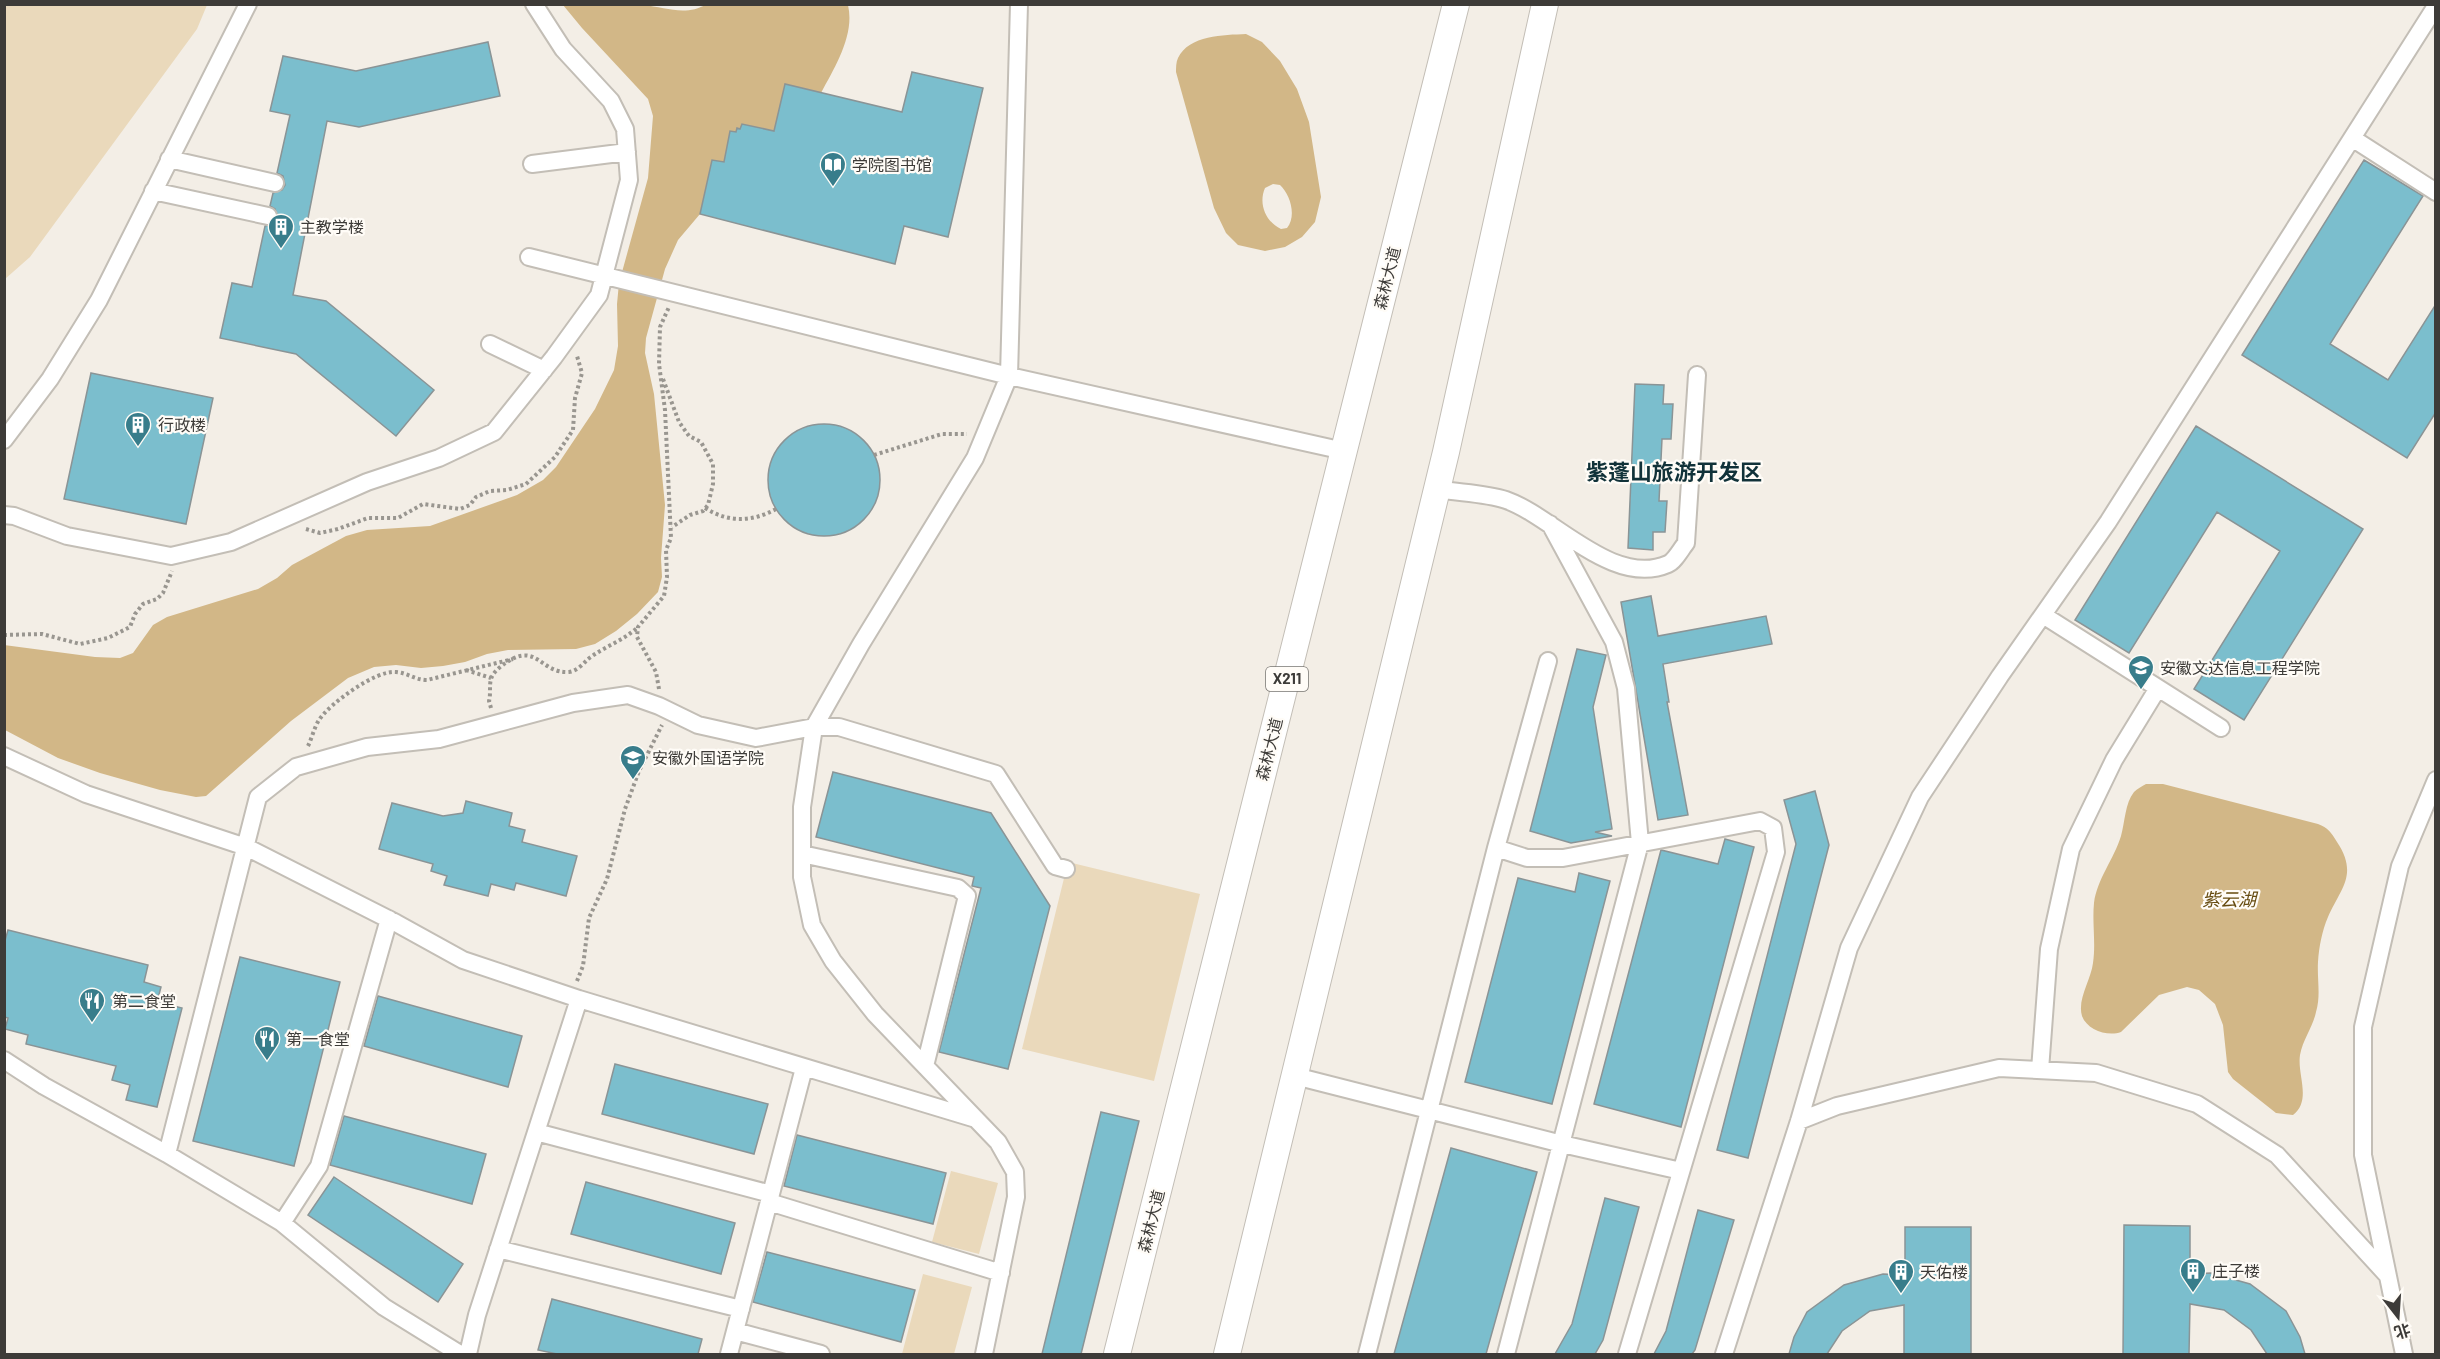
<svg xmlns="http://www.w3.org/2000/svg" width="2440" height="1359" viewBox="0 0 2440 1359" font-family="Barlow,'Noto Sans SC',sans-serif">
	<rect width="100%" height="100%" fill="#f3eee6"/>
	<path fill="#ead9bb" d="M 4,5 L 207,5 L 197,29 L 30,257 L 5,279 Z
		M 1068,862 L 1200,894 L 1154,1081 L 1022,1049 Z
		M 951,1171 L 998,1183 L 979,1254 L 932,1242 Z
		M 923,1274 L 972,1287 L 954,1354 L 902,1354 Z"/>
	<path fill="#d2b787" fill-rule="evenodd" d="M 707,4 L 848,5 C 855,35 835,67 821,93 L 785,85 L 774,131 L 742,124 L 740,129 L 737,128 L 736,132 L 730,131 L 724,162 L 712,160 L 700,214 L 678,240 L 665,269 L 646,338 L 645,353 L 654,394 L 665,505 L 661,558 L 662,577 L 658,592 L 637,614 L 616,631 L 595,644 L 576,649 L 508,650 L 487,654 L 465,662 L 443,666 L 421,668 L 396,665 L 374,667 L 348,678 L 291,721 L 206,796 L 196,797 L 160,790 L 100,773 L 58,758 L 5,730 L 4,645 L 95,657 L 120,658 L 133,653 L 153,625 L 167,617 L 258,589 L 277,578 L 292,565 L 346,536 L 367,530 L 430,526 L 517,495 L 543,480 L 556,467 L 595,409 L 614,370 L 618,346 L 617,304 L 619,283 L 648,178 L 653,116 L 648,99 L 582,28 L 563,5 C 589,5 617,2 643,5 C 666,7 685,17 707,4 Z
		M 1246,34 L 1262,42 L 1280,61 L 1297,89 L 1309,122 L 1321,197 L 1315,222 L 1302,237 L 1285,247 L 1265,251 L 1238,245 L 1226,233 L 1214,208 L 1176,72 C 1176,68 1176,62 1178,58 C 1189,35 1224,35 1246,34 ZM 1273,184 L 1280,185 C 1290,194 1297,216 1287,228 L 1281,229 C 1266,222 1258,204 1265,188 Z
		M 2146,784 L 2163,784 L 2318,824 C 2328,828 2331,832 2337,842 C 2359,875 2340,889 2328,917 C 2322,931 2319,947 2318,962 C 2317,979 2321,996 2316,1012 C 2313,1027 2303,1039 2300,1055 C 2297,1075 2312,1100 2293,1115 L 2276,1113 L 2233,1079 L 2228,1072 L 2223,1025 L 2215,1004 L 2199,990 L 2187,987 L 2159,995 L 2121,1032 C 2108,1037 2087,1030 2082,1016 C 2077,999 2091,980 2093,963 C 2096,943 2092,923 2094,903 C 2097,879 2114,859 2121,836 C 2125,822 2125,803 2134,792 C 2137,789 2142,786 2146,784 Z"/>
	<path fill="#7bbecd" stroke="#8a9496" stroke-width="1.5" d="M 488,42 L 500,96 L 359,127 L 327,121 L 293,295 L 326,301 L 434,390 L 396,436 L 296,354 L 220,338 L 232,283 L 252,287 L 265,226 L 275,223 L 278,218 L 275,209 L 270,206 L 273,193 L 282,190 L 285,185 L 283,176 L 277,173 L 290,115 L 270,111 L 283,56 L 356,71 Z
		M 912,72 L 983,88 L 948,237 L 904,226 L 895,264 L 700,214 L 712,160 L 724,162 L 730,131 L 736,132 L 737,128 L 740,129 L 742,124 L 774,131 L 785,84 L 902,112 Z
		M 2364,160 L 2423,196 L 2330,344 L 2388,380 L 2436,304 L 2436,412 L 2407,458 L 2242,355 Z
		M 91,373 L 213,398 L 186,524 L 64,499 Z
		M 1635,384 L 1664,385 L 1663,404 L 1673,404 L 1671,439 L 1662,439 L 1659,501 L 1667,501 L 1665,532 L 1653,532 L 1653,550 L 1628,548 Z
		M768 480a56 56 0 1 1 112 0a56 56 0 1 1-112 0Z
		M 2196,426 L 2363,529 L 2244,720 L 2194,689 L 2280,551 L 2217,512 L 2129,653 L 2075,620 Z
		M 1651,596 L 1658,636 L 1766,616 L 1772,644 L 1663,664 L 1669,702 L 1667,702 L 1688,815 L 1658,820 L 1621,602 Z
		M 1577,649 L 1606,655 L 1593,707 L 1612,829 L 1595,832 L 1612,836 L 1571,843 L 1530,831 Z
		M 833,772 L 991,813 L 1050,906 L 1008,1069 L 939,1052 L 981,888 L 972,886 L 974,877 L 816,837 Z
		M 1815,791 L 1829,845 L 1748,1158 L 1717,1150 L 1796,844 L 1784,800 Z
		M 466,801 L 512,813 L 509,826 L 525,830 L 522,842 L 577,856 L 566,896 L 516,883 L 514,890 L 491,884 L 488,896 L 444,885 L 447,876 L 431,871 L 433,864 L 379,849 L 392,803 L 443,816 L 463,813 Z
		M 1725,839 L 1754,847 L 1681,1127 L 1594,1104 L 1661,850 L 1718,864 Z
		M 1579,873 L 1610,881 L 1552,1104 L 1465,1082 L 1518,878 L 1575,892 Z
		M 8,930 L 148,965 L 144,982 L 161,987 L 157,1002 L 182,1008 L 157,1107 L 126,1100 L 130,1085 L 112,1080 L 116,1066 L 26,1044 L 28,1035 L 5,1029 L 8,1018 L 4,1017 L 4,944 Z
		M 240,957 L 340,982 L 294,1166 L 193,1141 Z
		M 378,996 L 522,1036 L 508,1087 L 364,1046 Z
		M 615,1064 L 768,1104 L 754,1154 L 602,1114 Z
		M 1101,1112 L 1139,1121 L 1081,1354 L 1042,1354 Z
		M 344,1116 L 486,1154 L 472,1204 L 330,1165 Z
		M 797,1135 L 946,1173 L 933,1224 L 784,1186 Z
		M 1451,1148 L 1537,1172 L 1486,1354 L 1394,1354 Z
		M 334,1177 L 463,1264 L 438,1302 L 308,1215 Z
		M 586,1182 L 735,1223 L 721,1274 L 571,1234 Z
		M 1605,1198 L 1639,1207 L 1603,1340 L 1595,1354 L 1555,1354 L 1572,1324 Z
		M 1698,1210 L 1734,1220 L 1695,1350 L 1692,1354 L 1654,1354 L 1666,1331 Z
		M 2124,1225 L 2190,1226 L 2190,1274 L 2211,1273 L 2250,1284 L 2286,1311 L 2300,1337 L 2305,1354 L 2267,1354 L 2251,1330 L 2224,1310 L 2190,1304 L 2189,1354 L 2123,1354 Z
		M 1905,1227 L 1971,1227 L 1971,1354 L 1904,1354 L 1904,1305 L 1870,1311 L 1842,1331 L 1827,1354 L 1789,1354 L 1794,1337 L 1807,1312 L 1844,1285 L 1883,1274 L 1905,1275 Z
		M 767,1252 L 915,1290 L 901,1342 L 753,1302 Z
		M 552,1299 L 702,1339 L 698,1354 L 557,1354 L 538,1350 Z"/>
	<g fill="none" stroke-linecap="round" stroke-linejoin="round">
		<defs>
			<path id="street" d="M 2352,138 L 2436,192
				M 169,159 L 275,183
				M 532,164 L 627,152
				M 153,191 L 268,216
				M 529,257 L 1009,376 L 1344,451
				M 490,344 L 544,370
				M 4,440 L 50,379 L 99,300 L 248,4
				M 1437,489 C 1459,493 1485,493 1506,500 C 1554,517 1613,588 1668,564 C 1675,561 1681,549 1686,543 L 1697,375
				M 4,515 L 14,516 L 67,536 L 171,556 L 231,542 L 367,482 L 439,458 L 494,432 L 554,357 L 599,295 L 629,180 L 625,129 L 611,101 L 563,49 L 534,4
				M 2043,615 L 2221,728
				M 4,756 L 86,794 L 246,847 L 396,923 L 463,960 L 579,999 L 976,1119
				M 1496,848 L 1527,858 L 1563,858 L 1760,821 L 1773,828 L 1776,852 L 1627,1354
				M 802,854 L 958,888 L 967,896 L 925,1066
				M 4,1060 L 44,1086 L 167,1154 L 282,1223 L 384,1307 L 460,1354
				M 2040,1070 L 2049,949 L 2071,849 L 2114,760 L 2158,688
				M 1295,1076 L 1562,1144 L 1681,1171
				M 1799,1121 L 1837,1106 L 1999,1068 L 2096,1073 L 2197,1104 L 2277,1155 L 2388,1276
				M 536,1132 L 771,1194
				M 167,1154 L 258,797 L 296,767 L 367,747 L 439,739 L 573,703 L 628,695 L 659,706 L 698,725 L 756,738 L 814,727 L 839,727 L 996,774 L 1055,866 L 1066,869
				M 769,1202 L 1001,1273
				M 282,1223 L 319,1166 L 389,919
				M 498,1249 L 741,1309
				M 735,1331 L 821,1354
				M 468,1354 L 477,1315 L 579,999
				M 729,1354 L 804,1068
				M 984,1354 L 1016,1197 L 1015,1172 L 998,1142 L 875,1014 L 833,961 L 812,925 L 802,877 L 802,807 L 814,727 L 861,644 L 975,458 L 1009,376 L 1019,4
				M 1367,1354 L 1496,848 L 1548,661
				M 1506,1354 L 1640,843 L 1626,688 L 1614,642 L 1550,524
				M 1724,1354 L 1799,1121 L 1849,948 L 1920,797 L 2000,676 L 2108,522 L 2436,6
				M 2404,1354 L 2363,1155 L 2363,1027 L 2400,866 L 2436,780"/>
			<path id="primary" d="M 1117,1354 L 1456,4
				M 1227,1354 L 1446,452 L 1545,4"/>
		</defs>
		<use href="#street" stroke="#c3beb6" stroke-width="20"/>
		<use href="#primary" stroke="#c3beb6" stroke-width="28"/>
		<path stroke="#999690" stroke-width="4" stroke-dasharray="3 3" stroke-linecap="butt" d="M 663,379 L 679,422 L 689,436 L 701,442 L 713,464 L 713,484 L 708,505 L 703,511 L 690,515 L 672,527
			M 874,455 L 942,434 L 967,434
			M 705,508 C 729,523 752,522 776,509
			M 306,529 L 320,533 L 338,529 L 368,518 L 398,518 L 423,504 L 460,509 L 470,505 L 476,497 L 490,491 L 507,490 L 526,484 L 555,457 L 573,430 L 575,398 L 582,373 L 577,356
			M 4,635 L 42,634 L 80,644 L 108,638 L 130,627 L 135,614 L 143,604 L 157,599 L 163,593 L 172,571
			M 466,670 L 491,678
			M 659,689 L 656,672 L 637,637 L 638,627 L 664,596 L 667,577 L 666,550 L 671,538 L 665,410 L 659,364 L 660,327 L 669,307
			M 491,708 L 489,701 C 491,694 489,686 491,679 C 493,672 501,666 507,662 C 537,642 541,674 569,672 C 577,671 583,664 588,659 C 605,646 623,641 638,627
			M 308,746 C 312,738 314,728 319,720 C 330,703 376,670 396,672 C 408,673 415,680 427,680 L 513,659
			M 577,981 L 583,966 L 589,918 L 607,879 L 625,809 L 639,771 L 662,725"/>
		<use href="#street" stroke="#fff" stroke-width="16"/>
		<use href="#primary" stroke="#fff" stroke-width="26"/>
	</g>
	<defs>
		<symbol id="library-pin" viewBox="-11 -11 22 30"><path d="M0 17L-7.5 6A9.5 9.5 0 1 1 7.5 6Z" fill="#387d8b" stroke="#fffcf7"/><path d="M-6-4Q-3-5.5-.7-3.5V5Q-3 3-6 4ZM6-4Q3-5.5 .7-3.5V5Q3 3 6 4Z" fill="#fff"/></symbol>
		<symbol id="building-pin" viewBox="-11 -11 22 30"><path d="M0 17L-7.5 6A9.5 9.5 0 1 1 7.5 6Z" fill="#387d8b" stroke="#fffcf7"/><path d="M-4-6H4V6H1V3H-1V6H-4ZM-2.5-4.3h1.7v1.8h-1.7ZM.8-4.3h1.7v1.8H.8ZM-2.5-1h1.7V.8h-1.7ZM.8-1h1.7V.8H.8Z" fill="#fff"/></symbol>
		<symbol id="university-pin" viewBox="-11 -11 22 30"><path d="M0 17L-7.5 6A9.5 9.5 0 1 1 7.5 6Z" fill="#387d8b" stroke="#fffcf7"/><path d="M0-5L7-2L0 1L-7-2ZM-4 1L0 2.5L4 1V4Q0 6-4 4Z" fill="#fff"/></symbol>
		<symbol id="restaurant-pin" viewBox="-11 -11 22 30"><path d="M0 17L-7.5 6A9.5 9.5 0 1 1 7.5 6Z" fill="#387d8b" stroke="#fffcf7"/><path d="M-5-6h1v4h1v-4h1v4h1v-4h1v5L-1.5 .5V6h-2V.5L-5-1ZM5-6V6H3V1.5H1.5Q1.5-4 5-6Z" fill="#fff"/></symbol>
	</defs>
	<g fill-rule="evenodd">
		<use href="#library-pin" x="818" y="150" width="30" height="40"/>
		<use href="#building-pin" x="266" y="212" width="30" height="40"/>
		<use href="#building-pin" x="123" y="410" width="30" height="40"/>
		<use href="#university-pin" x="2126" y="653" width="30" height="40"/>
		<use href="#university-pin" x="618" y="743" width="30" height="40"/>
		<use href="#restaurant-pin" x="77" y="986" width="30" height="40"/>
		<use href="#restaurant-pin" x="252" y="1024" width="30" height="40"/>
		<use href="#building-pin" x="2178" y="1256" width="30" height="40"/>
		<use href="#building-pin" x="1886" y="1257" width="30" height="40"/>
	</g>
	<g text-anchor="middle" stroke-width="4.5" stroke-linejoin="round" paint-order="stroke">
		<rect fill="#fffcf7" stroke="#777571" stroke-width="1.5" x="1266" y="667" width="42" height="24" rx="4.5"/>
		<g font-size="15" font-weight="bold" fill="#3d3b38">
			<text x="1287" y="684">X211</text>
		</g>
		<g font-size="16" fill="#3d3b38" stroke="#fffcf7" text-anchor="start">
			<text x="852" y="171">学院图书馆</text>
			<text x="300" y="233">主教学楼</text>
			<text x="158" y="431">行政楼</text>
			<text x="2160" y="674">安徽文达信息工程学院</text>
			<text x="652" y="764">安徽外国语学院</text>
			<text x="112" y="1007">第二食堂</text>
			<text x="286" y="1045">第一食堂</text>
			<text x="2212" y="1277">庄子楼</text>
			<text x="1920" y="1278">天佑楼</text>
		</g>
		<g font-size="16" fill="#3d3b38" stroke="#fffcf7">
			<text transform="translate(1387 278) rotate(-76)" y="6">森林大道</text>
			<text transform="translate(1269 749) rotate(-76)" y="6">森林大道</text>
			<text transform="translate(1151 1221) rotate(-76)" y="6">森林大道</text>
		</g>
		<g font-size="18" font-style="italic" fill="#674c11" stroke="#fffcf7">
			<text x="2229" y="906">紫云湖</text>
		</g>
		<g font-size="22" font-weight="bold" fill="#113239" stroke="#fffcf7">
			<text x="1674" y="480">紫蓬山旅游开发区</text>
		</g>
	</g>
	<rect width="2440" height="1359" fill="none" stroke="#3d3b38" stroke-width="12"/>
	<g transform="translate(2398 1317) rotate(163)" stroke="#fffcf7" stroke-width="4.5" paint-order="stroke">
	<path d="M0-4.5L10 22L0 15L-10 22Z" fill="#3d3b38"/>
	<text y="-9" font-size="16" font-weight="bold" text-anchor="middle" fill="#3d3b38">北</text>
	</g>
</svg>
